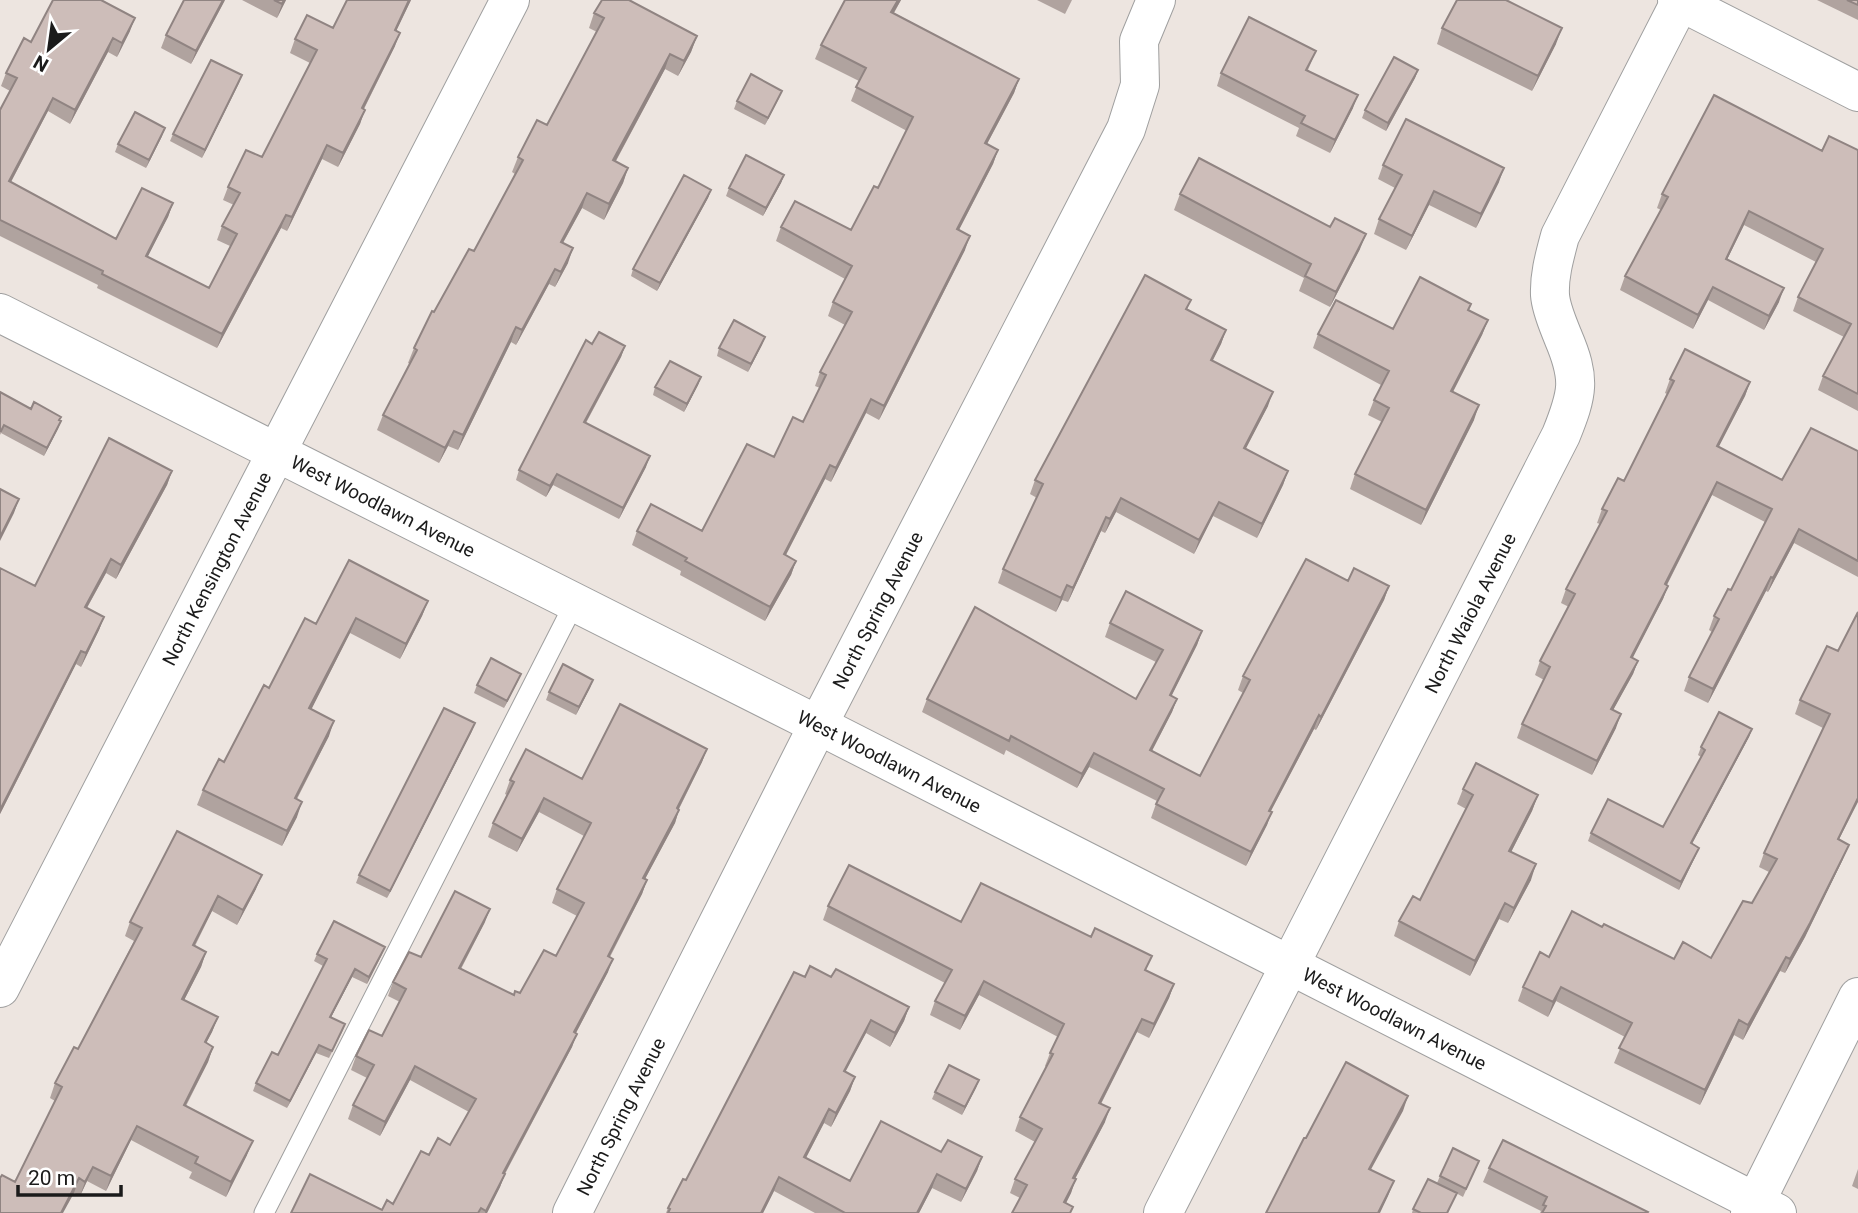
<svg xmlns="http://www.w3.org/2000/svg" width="1858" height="1213" viewBox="0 0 1858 1213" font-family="Roboto,sans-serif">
	<rect width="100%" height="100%" fill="#ede5e0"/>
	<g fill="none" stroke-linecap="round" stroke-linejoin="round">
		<defs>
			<path id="lane" d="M 264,1213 L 575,602"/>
			<g id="street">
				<path d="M 1677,0 L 1858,92"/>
				<path id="s1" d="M 0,313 L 818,725 L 1777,1213"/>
				<path id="s2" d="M 0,988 L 510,0"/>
				<path id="s3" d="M 572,1213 L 818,725 L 1126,129 L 1140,85 L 1139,41 L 1156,0"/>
				<path id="s4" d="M 1163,1213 L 1561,435 C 1578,393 1581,379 1563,337 C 1558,324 1551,309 1550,295 C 1549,275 1555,255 1560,236 L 1681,0"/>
				<path d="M 1750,1213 L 1858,997"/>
			</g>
		</defs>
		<use href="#lane" stroke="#9f9f9f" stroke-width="21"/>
		<use href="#street" stroke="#9f9f9f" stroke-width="40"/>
		<use href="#lane" stroke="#fff" stroke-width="19"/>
		<use href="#street" stroke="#fff" stroke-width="38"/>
	</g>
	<path fill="#b0a39f" d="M 225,0 L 191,64 L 161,48 L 166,35 Z
		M 242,0 L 286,0 L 277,18 Z
		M 347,0 L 411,0 L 396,31 L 395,46 L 364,109 L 360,124 L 338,167 L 322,159 L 287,231 L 281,228 L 217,348 L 97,288 L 98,285 L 0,236 L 0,110 L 10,91 L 1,86 L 6,73 L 31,42 L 130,31 L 117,57 L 108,52 L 70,124 L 48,111 L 11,182 L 116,239 L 173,203 L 168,217 L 147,257 L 209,288 L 230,246 L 217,240 L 222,226 L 234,205 L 223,200 L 228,187 L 262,157 L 310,63 L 290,53 L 295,39 L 333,28 Z
		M 845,0 L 901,0 L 894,13 L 1019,79 L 1014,93 L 987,144 L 998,150 L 993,164 L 959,230 L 965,250 L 879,420 L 866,413 L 831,482 L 825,479 L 786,555 L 796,561 L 791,575 L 765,621 L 680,575 L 681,571 L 632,545 L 637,531 L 702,531 L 774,457 L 803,422 L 820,388 L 815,386 L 820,372 L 845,325 L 828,316 L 833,302 L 845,279 L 776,241 L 781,227 L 851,230 L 878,188 L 907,131 L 851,101 L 859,81 L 815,59 L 821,45 Z
		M 1037,0 L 1072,0 L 1065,14 Z
		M 1817,0 L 1858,0 L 1858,20 Z
		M 594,13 L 697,36 L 691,52 L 678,76 L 665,69 L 616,161 L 628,168 L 623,183 L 604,220 L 582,208 L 563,243 L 568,263 L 555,287 L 549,284 L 516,345 L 511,342 L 458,450 L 448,446 L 439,463 L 377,430 L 383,415 L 410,364 L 408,363 L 414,348 L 434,312 L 474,251 L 515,174 L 512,172 L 518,157 L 547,125 L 597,32 L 589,28 Z
		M 1442,28 L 1556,44 L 1532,91 L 1437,44 Z
		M 1316,51 L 1308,70 L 1353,108 L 1330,153 L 1296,136 L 1299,128 L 1217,86 L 1221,73 Z
		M 1418,70 L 1415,78 L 1386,131 L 1362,118 L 1365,110 Z
		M 242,75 L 202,158 L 170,141 L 173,134 Z
		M 782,91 L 765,125 L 734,109 L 737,101 Z
		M 162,136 L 146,168 L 115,152 L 118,144 Z
		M 1858,150 L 1858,411 L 1818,390 L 1823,376 L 1844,337 L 1793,311 L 1798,297 L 1816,262 L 1744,225 L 1727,259 L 1779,302 L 1764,330 L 1708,300 L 1693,329 L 1620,290 L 1625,276 L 1661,210 L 1657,208 L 1662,194 L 1822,151 Z
		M 1383,165 L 1499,182 L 1476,228 L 1429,205 L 1406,250 L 1374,234 L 1379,219 L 1395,188 L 1378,179 Z
		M 784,175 L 781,183 L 763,216 L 726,196 L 729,188 Z
		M 711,190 L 708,198 L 657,291 L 631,276 L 633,269 Z
		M 1180,194 L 1360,249 L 1330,307 L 1299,291 L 1304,278 L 1174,210 Z
		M 1191,300 L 1187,309 L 1226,330 L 1221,344 L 1212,361 L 1268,406 L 1245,449 L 1288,471 L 1283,485 L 1257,538 L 1213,516 L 1194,554 L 1116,512 L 1105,533 L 1101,531 L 1068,602 L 1062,600 L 1056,612 L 998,583 L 1003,569 L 1037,498 L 1030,494 L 1035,480 Z
		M 1469,310 L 1488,320 L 1482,335 L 1453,392 L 1474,420 L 1421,525 L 1350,489 L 1355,474 L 1382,422 L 1368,415 L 1374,400 L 1381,385 L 1313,348 L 1318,334 L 1393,329 Z
		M 765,337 L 748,372 L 717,356 L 719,348 Z
		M 592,344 L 625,346 L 621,357 L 586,423 L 646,467 L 619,519 L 553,485 L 546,497 L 516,480 L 519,470 Z
		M 701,377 L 698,385 L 684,412 L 653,395 L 655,387 Z
		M 1670,379 L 1750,382 L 1745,396 L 1718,447 L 1782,480 L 1858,451 L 1858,577 L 1794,543 L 1768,592 L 1766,591 L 1708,703 L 1684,691 L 1689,677 L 1712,632 L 1709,630 L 1714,616 L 1731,590 L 1765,522 L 1712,495 L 1667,585 L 1668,586 L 1663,599 L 1632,658 L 1638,661 L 1633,674 L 1613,710 L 1616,728 L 1592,775 L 1517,738 L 1522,724 L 1544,680 L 1535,675 L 1540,661 L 1569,607 L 1561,603 L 1566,589 L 1600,524 L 1597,523 L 1602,509 L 1624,481 L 1667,394 L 1665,393 Z
		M 0,392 L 31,409 L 61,421 L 44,456 L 1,433 L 0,435 Z
		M 172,471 L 167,485 L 116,579 L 106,573 L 87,608 L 104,617 L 99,630 L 81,667 L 76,664 L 0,814 L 0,568 L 35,586 Z
		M 1348,581 L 1389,586 L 1384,600 L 1316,730 L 1314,729 L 1271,811 L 1267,825 L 1246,866 L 1151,818 L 1157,801 L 1089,767 L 1077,788 L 1006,750 L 1004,755 L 922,712 L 927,699 L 1136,699 L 1156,662 L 1105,637 L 1110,623 L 1202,631 L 1197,645 L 1171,696 L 1177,699 L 1172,712 L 1152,751 L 1200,776 L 1243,693 L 1238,690 L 1243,676 Z
		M 428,601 L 422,616 L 400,659 L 350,633 L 311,709 L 329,736 L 297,799 L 297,817 L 282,846 L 197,805 L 203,790 L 224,762 L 316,624 Z
		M 1827,646 L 1839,840 L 1843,859 L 1805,937 L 1785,973 L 1780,971 L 1743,1040 L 1734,1035 L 1700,1105 L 1614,1063 L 1625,1037 L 1556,1001 L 1548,1017 L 1518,1001 L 1523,987 L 1549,957 L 1602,927 L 1674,959 L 1711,958 L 1752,903 L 1769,872 L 1759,867 L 1764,853 L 1823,728 L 1795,714 L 1800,700 Z
		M 521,674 L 504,708 L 474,693 L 477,685 Z
		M 593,680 L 576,715 L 546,700 L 549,692 Z
		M 1752,729 L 1749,737 L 1692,844 L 1696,855 L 1679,890 L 1588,841 L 1591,833 L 1663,827 L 1701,757 L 1698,755 L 1701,747 Z
		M 472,731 L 387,898 L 356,883 L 359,875 Z
		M 707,749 L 702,762 L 679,809 L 675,823 L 645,879 L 647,880 L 642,894 L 610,957 L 608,972 L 576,1033 L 572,1047 L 505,1174 L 500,1187 L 487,1213 L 291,1213 L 382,1210 L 393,1204 L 429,1155 L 450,1145 L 469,1112 L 410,1080 L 380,1136 L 348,1119 L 353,1105 L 367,1078 L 351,1070 L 356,1056 L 382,1036 L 400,1002 L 388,996 L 393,982 L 421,957 L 485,922 L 461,969 L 514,995 L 520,993 L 556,956 L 577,916 L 552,903 L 557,889 L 584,836 L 539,812 L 517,852 L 488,837 L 493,823 L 507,795 L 505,794 L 510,780 L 582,779 Z
		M 1463,789 L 1538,795 L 1532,811 L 1511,852 L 1531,880 L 1508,923 L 1499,919 L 1470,976 L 1394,936 L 1399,921 L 1420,900 L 1466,809 L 1457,804 Z
		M 177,831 L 256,889 L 237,925 L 212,911 L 195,946 L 206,952 L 201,967 L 184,1000 L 218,1017 L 212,1032 L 206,1043 L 213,1047 L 208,1062 L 186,1106 L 247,1155 L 226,1197 L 189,1178 L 192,1172 L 131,1140 L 106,1191 L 87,1181 L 80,1196 L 74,1193 L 15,1182 L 55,1101 L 50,1098 L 55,1083 L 78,1049 L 134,941 L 125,936 L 130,922 Z
		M 828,906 L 961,922 L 1146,971 L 1174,984 L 1169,998 L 1149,1038 L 1137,1032 L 1101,1104 L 1105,1122 L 1075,1179 L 1071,1193 L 1066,1203 L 1020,1198 L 1010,1193 L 1015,1179 L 1035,1142 L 1015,1131 L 1020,1117 L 1046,1067 L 1045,1066 L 1050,1053 L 1058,1037 L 979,995 L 960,1030 L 930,1015 L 935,1001 L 945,983 L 823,920 Z
		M 317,954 L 382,954 L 367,984 L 352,977 L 331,1017 L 345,1024 L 342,1032 L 329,1058 L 316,1053 L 287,1108 L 253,1091 L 256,1083 L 278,1055 L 323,966 L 314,961 Z
		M 805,977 L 831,977 L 909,1007 L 904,1021 L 890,1047 L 866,1033 L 845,1071 L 855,1077 L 850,1091 L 831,1127 L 824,1123 L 806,1158 L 850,1181 L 941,1152 L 982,1157 L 977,1171 L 961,1202 L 932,1188 L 919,1213 L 815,1213 L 774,1191 L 763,1213 L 666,1213 L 668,1208 L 686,1180 Z
		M 979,1080 L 962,1115 L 932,1099 L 935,1092 Z
		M 1479,1161 L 1463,1197 L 1456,1193 L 1448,1213 L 1412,1213 L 1413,1209 L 1437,1183 L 1440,1176 Z
		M 1489,1168 L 1648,1213 L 1540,1213 L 1541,1211 L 1483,1182 Z
		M 1858,1169 L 1858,1189 L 1852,1186 Z"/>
	<path fill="#908482" d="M 223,0 L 225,0 L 191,64 L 196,51 Z
		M 284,0 L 286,0 L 277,18 L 282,4 Z
		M 409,0 L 411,0 L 390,44 L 395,30 Z
		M 898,0 L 901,0 L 886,26 L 891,12 Z
		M 135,18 L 130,31 L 117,57 L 122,43 Z
		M 1562,28 L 1556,44 L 1532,91 L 1538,76 Z
		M 400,33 L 395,46 L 357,122 L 362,108 Z
		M 697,36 L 691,52 L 678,76 L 684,61 Z
		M 113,38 L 108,52 L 70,124 L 75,110 Z
		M 670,54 L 665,69 L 608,175 L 613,160 Z
		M 1418,70 L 1415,78 L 1386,131 L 1388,123 Z
		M 242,75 L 239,83 L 202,158 L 205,150 Z
		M 1019,79 L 1014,93 L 980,157 L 985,143 Z
		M 782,91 L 779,98 L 765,125 L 768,118 Z
		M 1358,95 L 1353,108 L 1330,153 L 1335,140 Z
		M 53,98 L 48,111 L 4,195 L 9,181 Z
		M 365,110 L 360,124 L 338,167 L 343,153 Z
		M 165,128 L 162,136 L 146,168 L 149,160 Z
		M 327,145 L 322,159 L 287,231 L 292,217 Z
		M 998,150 L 993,164 L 952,243 L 957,229 Z
		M 628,168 L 623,183 L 604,220 L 609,204 Z
		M 1504,168 L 1499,182 L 1476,228 L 1481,214 Z
		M 784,175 L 781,183 L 763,216 L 766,208 Z
		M 711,190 L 708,198 L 657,291 L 660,283 Z
		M 1434,191 L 1429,205 L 1406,250 L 1412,236 Z
		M 587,193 L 582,208 L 555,257 L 561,242 Z
		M 173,203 L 168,217 L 141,270 L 146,256 Z
		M 1749,211 L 1744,225 L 1721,272 L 1726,259 Z
		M 286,215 L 281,228 L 217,348 L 222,334 Z
		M 1366,234 L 1360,249 L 1330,307 L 1336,292 Z
		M 970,236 L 965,250 L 879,420 L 884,406 Z
		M 573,248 L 568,263 L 555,287 L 561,272 Z
		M 555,269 L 549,284 L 516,345 L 522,330 Z
		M 1713,287 L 1708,300 L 1693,329 L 1698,315 Z
		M 1784,288 L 1779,302 L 1764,330 L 1769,316 Z
		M 1488,320 L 1482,335 L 1446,405 L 1451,391 Z
		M 516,327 L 511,342 L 458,450 L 463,435 Z
		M 1226,330 L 1221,344 L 1206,374 L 1211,360 Z
		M 765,337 L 762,345 L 748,372 L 751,364 Z
		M 625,346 L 621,357 L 580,433 L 584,422 Z
		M 701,377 L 698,385 L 684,412 L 687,404 Z
		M 1750,382 L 1745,396 L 1712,460 L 1717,446 Z
		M 1273,392 L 1268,406 L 1239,462 L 1244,448 Z
		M 871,399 L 866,413 L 831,482 L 836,468 Z
		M 1479,405 L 1474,420 L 1421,525 L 1426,510 Z
		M 61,421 L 58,429 L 44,456 L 47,448 Z
		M 454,431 L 448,446 L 439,463 L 445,448 Z
		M 650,456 L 646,467 L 619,519 L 623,508 Z
		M 830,465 L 825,479 L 779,568 L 784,554 Z
		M 172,471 L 167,485 L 116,579 L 121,565 Z
		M 1288,471 L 1283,485 L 1257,538 L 1262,524 Z
		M 557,474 L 553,485 L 546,497 L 550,486 Z
		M 1717,482 L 1712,495 L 1660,598 L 1665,584 Z
		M 1121,498 L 1116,512 L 1105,533 L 1110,519 Z
		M 19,499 L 14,513 L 0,541 L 0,537 Z
		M 1219,502 L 1213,516 L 1194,554 L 1199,540 Z
		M 1106,517 L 1101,531 L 1068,602 L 1073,588 Z
		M 1799,529 L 1794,543 L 1768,592 L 1773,578 Z
		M 111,559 L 106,573 L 80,620 L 85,607 Z
		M 796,561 L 791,575 L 765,621 L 770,607 Z
		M 1771,577 L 1766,591 L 1708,703 L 1713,689 Z
		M 1067,585 L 1062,600 L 1056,612 L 1061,598 Z
		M 1389,586 L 1384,600 L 1316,730 L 1321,717 Z
		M 1668,586 L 1663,599 L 1626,671 L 1631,657 Z
		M 428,601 L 422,616 L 400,659 L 406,644 Z
		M 104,617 L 99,630 L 81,667 L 86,653 Z
		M 356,618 L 350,633 L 304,724 L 309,708 Z
		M 1202,631 L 1197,645 L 1165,709 L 1170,695 Z
		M 81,651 L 76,664 L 0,814 L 0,810 Z
		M 1638,661 L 1633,674 L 1606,723 L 1611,709 Z
		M 521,674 L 518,681 L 504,708 L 507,701 Z
		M 593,680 L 590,688 L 576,715 L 579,707 Z
		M 1177,699 L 1172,712 L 1145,764 L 1150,750 Z
		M 1621,714 L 1616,728 L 1592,775 L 1597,761 Z
		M 1319,715 L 1314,729 L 1264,824 L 1269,811 Z
		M 334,721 L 329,736 L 289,813 L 295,798 Z
		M 475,723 L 472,731 L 387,898 L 390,891 Z
		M 1752,729 L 1749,737 L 1688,851 L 1691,843 Z
		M 707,749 L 702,762 L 672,822 L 677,808 Z
		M 1094,753 L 1089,767 L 1077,788 L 1082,774 Z
		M 1538,795 L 1532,811 L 1504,866 L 1509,851 Z
		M 544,798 L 539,812 L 517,852 L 522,839 Z
		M 1858,798 L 1858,802 L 1832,853 L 1838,839 Z
		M 302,802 L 297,817 L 282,846 L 287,831 Z
		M 679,810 L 675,823 L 638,892 L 643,878 Z
		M 1272,812 L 1267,825 L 1246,866 L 1251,852 Z
		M 1849,845 L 1843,859 L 1805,937 L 1785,973 L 1790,959 Z
		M 1699,848 L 1696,855 L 1679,890 L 1681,882 Z
		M 1536,864 L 1531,880 L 1508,923 L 1514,908 Z
		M 262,875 L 256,889 L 237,925 L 243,910 Z
		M 647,880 L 642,894 L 603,969 L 608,956 Z
		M 218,896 L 212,911 L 187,960 L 193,945 Z
		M 1505,903 L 1499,919 L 1470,976 L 1475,961 Z
		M 490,909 L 485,922 L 454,981 L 459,968 Z
		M 385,947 L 382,954 L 367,984 L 369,977 Z
		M 206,952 L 201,967 L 177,1014 L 182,999 Z
		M 1786,957 L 1780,971 L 1743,1040 L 1748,1025 Z
		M 613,959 L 608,972 L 569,1046 L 574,1032 Z
		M 355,969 L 352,977 L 327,1025 L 330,1017 Z
		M 984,981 L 979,995 L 960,1030 L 965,1016 Z
		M 1174,984 L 1169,998 L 1149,1038 L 1154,1024 Z
		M 1561,987 L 1556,1001 L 1548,1017 L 1553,1002 Z
		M 909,1007 L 904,1021 L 890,1047 L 895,1033 Z
		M 218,1017 L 212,1032 L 199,1057 L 205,1042 Z
		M 1142,1019 L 1137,1032 L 1094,1117 L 1099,1103 Z
		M 871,1020 L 866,1033 L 839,1084 L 844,1071 Z
		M 1739,1020 L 1734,1035 L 1700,1105 L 1705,1090 Z
		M 577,1034 L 572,1047 L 498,1186 L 503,1173 Z
		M 319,1045 L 316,1053 L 287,1108 L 290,1101 Z
		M 213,1047 L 208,1062 L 178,1120 L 184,1105 Z
		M 415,1066 L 410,1080 L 380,1136 L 385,1122 Z
		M 855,1077 L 850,1091 L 831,1127 L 836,1113 Z
		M 979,1080 L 976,1088 L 962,1115 L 965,1107 Z
		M 1408,1096 L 1403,1111 L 1363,1184 L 1369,1169 Z
		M 1110,1108 L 1105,1122 L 1068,1192 L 1073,1178 Z
		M 829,1109 L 824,1123 L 799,1171 L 804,1157 Z
		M 137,1126 L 131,1140 L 106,1191 L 111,1176 Z
		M 253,1141 L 247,1155 L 226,1197 L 231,1182 Z
		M 982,1157 L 977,1171 L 961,1202 L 966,1189 Z
		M 93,1167 L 87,1181 L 80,1196 L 85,1182 Z
		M 505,1174 L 500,1187 L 487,1213 L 485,1213 Z
		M 937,1174 L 932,1188 L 919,1213 L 917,1213 Z
		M 779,1177 L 774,1191 L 763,1213 L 761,1213 Z
		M 79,1178 L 74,1193 L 63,1213 L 61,1213 Z
		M 1076,1179 L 1071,1193 L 1061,1213 L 1064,1202 Z
		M 1394,1181 L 1388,1196 L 1380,1213 L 1378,1213 Z"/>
	<path fill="#cdbdb9" stroke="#908482" stroke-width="2" d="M 53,0 L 101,0 L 135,18 L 122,43 L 113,38 L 75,110 L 53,98 L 9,181 L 116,239 L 142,188 L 173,203 L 146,256 L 209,288 L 237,234 L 222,226 L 240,193 L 228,187 L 246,150 L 262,157 L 317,50 L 295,39 L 307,15 L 333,28 L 347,0 L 409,0 L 395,30 L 400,33 L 362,108 L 365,110 L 343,153 L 327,145 L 292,217 L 286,215 L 222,334 L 102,274 L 103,271 L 0,220 L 0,110 L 17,78 L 6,73 L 24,38 L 31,42 Z
		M 184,0 L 223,0 L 196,51 L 166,35 Z
		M 274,0 L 284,0 L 282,4 Z
		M 602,0 L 629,0 L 697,36 L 684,61 L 670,54 L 613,160 L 628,168 L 609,204 L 587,193 L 561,242 L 573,248 L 561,272 L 555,269 L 522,330 L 516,327 L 463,435 L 454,431 L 445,448 L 383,415 L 417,350 L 414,348 L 432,311 L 434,312 L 469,249 L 474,251 L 523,160 L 518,157 L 537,120 L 547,125 L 604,18 L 594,13 Z
		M 845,0 L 898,0 L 891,12 L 1019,79 L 985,143 L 998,150 L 957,229 L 970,236 L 884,406 L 871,399 L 836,468 L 830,465 L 784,554 L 796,561 L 770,607 L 685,561 L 687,558 L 637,531 L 651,504 L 702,531 L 747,444 L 774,457 L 793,417 L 803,422 L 826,375 L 820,372 L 852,312 L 833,302 L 852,266 L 781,227 L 795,201 L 851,230 L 874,186 L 878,188 L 913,117 L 856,87 L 866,68 L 821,45 Z
		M 1457,0 L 1506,0 L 1562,28 L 1538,76 L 1442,28 Z
		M 1847,0 L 1858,0 L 1858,5 Z
		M 1249,17 L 1316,51 L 1306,70 L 1358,95 L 1335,140 L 1301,123 L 1305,116 L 1221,73 Z
		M 1394,57 L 1418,70 L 1388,123 L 1365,110 Z
		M 211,60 L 242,75 L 205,150 L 173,134 Z
		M 751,74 L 782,91 L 768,118 L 737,101 Z
		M 1714,95 L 1822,151 L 1829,136 L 1858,150 L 1858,394 L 1823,376 L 1851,324 L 1798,297 L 1823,249 L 1749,211 L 1726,259 L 1784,288 L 1769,316 L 1713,287 L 1698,315 L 1625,276 L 1668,197 L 1662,194 Z
		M 135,112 L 165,128 L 149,160 L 118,144 Z
		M 1406,119 L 1504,168 L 1481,214 L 1434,191 L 1412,236 L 1379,219 L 1402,175 L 1383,165 Z
		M 746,155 L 784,175 L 766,208 L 729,188 Z
		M 1199,158 L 1330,227 L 1335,218 L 1366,234 L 1336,292 L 1305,276 L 1311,264 L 1180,194 Z
		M 684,175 L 711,190 L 660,283 L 633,269 Z
		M 1145,275 L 1191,300 L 1186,309 L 1226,330 L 1211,360 L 1273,392 L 1244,448 L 1288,471 L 1262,524 L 1219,502 L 1199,540 L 1121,498 L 1110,519 L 1106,517 L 1073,588 L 1067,585 L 1061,598 L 1003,569 L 1043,484 L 1035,480 Z
		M 1420,277 L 1471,304 L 1468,310 L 1488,320 L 1451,391 L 1479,405 L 1426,510 L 1355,474 L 1389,408 L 1374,400 L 1389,371 L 1318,334 L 1336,300 L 1393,329 Z
		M 734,320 L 765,337 L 751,364 L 719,348 Z
		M 599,332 L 625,346 L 584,422 L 650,456 L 623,508 L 557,474 L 550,486 L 519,470 L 586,340 L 592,344 Z
		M 1685,349 L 1750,382 L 1717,446 L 1782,480 L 1811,428 L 1858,451 L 1858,561 L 1799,529 L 1773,578 L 1771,577 L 1713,689 L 1689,677 L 1719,619 L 1714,616 L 1728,589 L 1731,590 L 1772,509 L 1717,482 L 1665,584 L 1668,586 L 1631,657 L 1638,661 L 1611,709 L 1621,714 L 1597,761 L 1522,724 L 1550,667 L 1540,661 L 1575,594 L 1566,589 L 1607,511 L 1602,509 L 1618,478 L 1624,481 L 1674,381 L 1670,379 Z
		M 670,361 L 701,377 L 687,404 L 655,387 Z
		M 0,392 L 31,409 L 34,402 L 61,417 L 59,420 L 61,421 L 47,448 L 4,425 L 1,431 L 0,431 Z
		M 109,438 L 172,471 L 121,565 L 111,559 L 85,607 L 104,617 L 86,653 L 81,651 L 0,810 L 0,568 L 35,586 Z
		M 0,489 L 19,499 L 0,537 Z
		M 1306,559 L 1348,581 L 1354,568 L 1389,586 L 1321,717 L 1319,715 L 1269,811 L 1272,812 L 1251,852 L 1156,804 L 1164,789 L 1094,753 L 1082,774 L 1011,736 L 1009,741 L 927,699 L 975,607 L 1136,699 L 1163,650 L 1110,623 L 1126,591 L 1202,631 L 1170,695 L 1177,699 L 1150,750 L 1200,776 L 1250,680 L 1243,676 Z
		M 349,560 L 428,601 L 406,644 L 356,618 L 309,708 L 334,721 L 295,798 L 302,802 L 287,831 L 203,790 L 219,759 L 224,762 L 264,685 L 269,688 L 305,618 L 316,624 Z
		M 1858,612 L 1858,798 L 1838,839 L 1849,845 L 1810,923 L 1790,959 L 1786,957 L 1748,1025 L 1739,1020 L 1705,1090 L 1619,1048 L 1632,1023 L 1561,987 L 1553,1002 L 1523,987 L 1540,952 L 1549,957 L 1572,911 L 1602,927 L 1604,924 L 1674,959 L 1683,942 L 1711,958 L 1743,901 L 1752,903 L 1777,859 L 1764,853 L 1830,714 L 1800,700 L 1827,646 L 1838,651 Z
		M 491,658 L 521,674 L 507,701 L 477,685 Z
		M 563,664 L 593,680 L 579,707 L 549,692 Z
		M 620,704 L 707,749 L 677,808 L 679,810 L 643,878 L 647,880 L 608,956 L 613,959 L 574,1032 L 577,1034 L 503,1173 L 505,1174 L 486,1211 L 481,1208 L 478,1213 L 291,1213 L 310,1174 L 382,1210 L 387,1200 L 393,1204 L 421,1151 L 429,1155 L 438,1138 L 450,1145 L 476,1099 L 415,1066 L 385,1122 L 353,1105 L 374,1065 L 356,1056 L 369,1030 L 382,1036 L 406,989 L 393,982 L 409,952 L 421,957 L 455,891 L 490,909 L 459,968 L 514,995 L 515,991 L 520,993 L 544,950 L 556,956 L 584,903 L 557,889 L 591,823 L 544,798 L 522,839 L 493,823 L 514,782 L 510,780 L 526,749 L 582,779 Z
		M 444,708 L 475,723 L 390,891 L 359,875 Z
		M 1719,712 L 1752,729 L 1691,843 L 1699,848 L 1681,882 L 1591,833 L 1608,799 L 1663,827 L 1705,750 L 1701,747 Z
		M 1476,763 L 1538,795 L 1509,851 L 1536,864 L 1514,908 L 1505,903 L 1475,961 L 1399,921 L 1413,896 L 1420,900 L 1473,795 L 1463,789 Z
		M 177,831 L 262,875 L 243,910 L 218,896 L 193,945 L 206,952 L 182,999 L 218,1017 L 205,1042 L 213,1047 L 184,1105 L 253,1141 L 231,1182 L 195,1163 L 198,1157 L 137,1126 L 111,1176 L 93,1167 L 85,1182 L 79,1178 L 61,1213 L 0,1213 L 0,1178 L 2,1175 L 15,1182 L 62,1087 L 55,1083 L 74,1047 L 78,1049 L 142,928 L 130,922 Z
		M 849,865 L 961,922 L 981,883 L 1091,937 L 1095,928 L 1152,956 L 1145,970 L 1174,984 L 1154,1024 L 1142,1019 L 1099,1103 L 1110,1108 L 1073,1178 L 1076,1179 L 1064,1202 L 1073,1207 L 1070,1213 L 1012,1213 L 1027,1185 L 1015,1179 L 1042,1129 L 1020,1117 L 1053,1054 L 1050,1053 L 1064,1024 L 984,981 L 965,1016 L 935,1001 L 952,970 L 828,906 Z
		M 334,921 L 385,947 L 369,977 L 355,969 L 330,1017 L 345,1024 L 332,1051 L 319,1045 L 290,1101 L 256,1083 L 272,1052 L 278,1055 L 327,959 L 317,954 Z
		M 810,966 L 831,977 L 836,969 L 909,1007 L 895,1033 L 871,1020 L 844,1071 L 855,1077 L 836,1113 L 829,1109 L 804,1157 L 850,1181 L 881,1121 L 941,1152 L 948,1140 L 982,1157 L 966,1189 L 937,1174 L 917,1213 L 845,1213 L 779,1177 L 761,1213 L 668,1213 L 670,1209 L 668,1208 L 683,1179 L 686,1180 L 794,972 L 805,977 Z
		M 1346,1062 L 1408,1096 L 1369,1169 L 1394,1181 L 1378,1213 L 1266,1213 L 1304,1138 L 1306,1138 Z
		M 949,1065 L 979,1080 L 965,1107 L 935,1092 Z
		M 1503,1140 L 1648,1212 L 1647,1213 L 1542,1213 L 1546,1206 L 1543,1205 L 1547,1197 L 1489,1168 Z
		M 1453,1148 L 1479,1161 L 1466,1189 L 1440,1176 Z
		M 1428,1179 L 1457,1193 L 1447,1213 L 1421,1213 L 1413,1209 Z"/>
	<g text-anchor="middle" stroke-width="7" stroke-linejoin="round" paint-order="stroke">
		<g font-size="19" fill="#1b1b1b" stroke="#fff">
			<text dy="7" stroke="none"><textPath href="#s1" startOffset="429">West Woodlawn Avenue</textPath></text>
			<text dy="7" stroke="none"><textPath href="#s2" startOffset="472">North Kensington Avenue</textPath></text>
			<text dy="7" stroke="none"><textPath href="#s3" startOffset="676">North Spring Avenue</textPath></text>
			<text dy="7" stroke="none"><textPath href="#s4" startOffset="674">North Waiola Avenue</textPath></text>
			<text dy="7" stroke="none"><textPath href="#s1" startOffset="996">West Woodlawn Avenue</textPath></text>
			<text dy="7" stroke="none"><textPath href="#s1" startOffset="1563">West Woodlawn Avenue</textPath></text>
			<text dy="7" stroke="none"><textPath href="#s3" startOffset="108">North Spring Avenue</textPath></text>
		</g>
	</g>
	<g transform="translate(49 49) rotate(209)" stroke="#ffffff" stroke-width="5" paint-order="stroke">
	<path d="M0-5L12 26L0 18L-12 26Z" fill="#1b1b1b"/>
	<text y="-10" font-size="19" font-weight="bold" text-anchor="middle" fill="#1b1b1b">N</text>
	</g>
	<path d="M18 1185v10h103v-10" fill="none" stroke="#1b1b1b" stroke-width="3.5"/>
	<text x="28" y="1185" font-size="21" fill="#1b1b1b" stroke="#ffffff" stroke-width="5" paint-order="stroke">20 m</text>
</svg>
